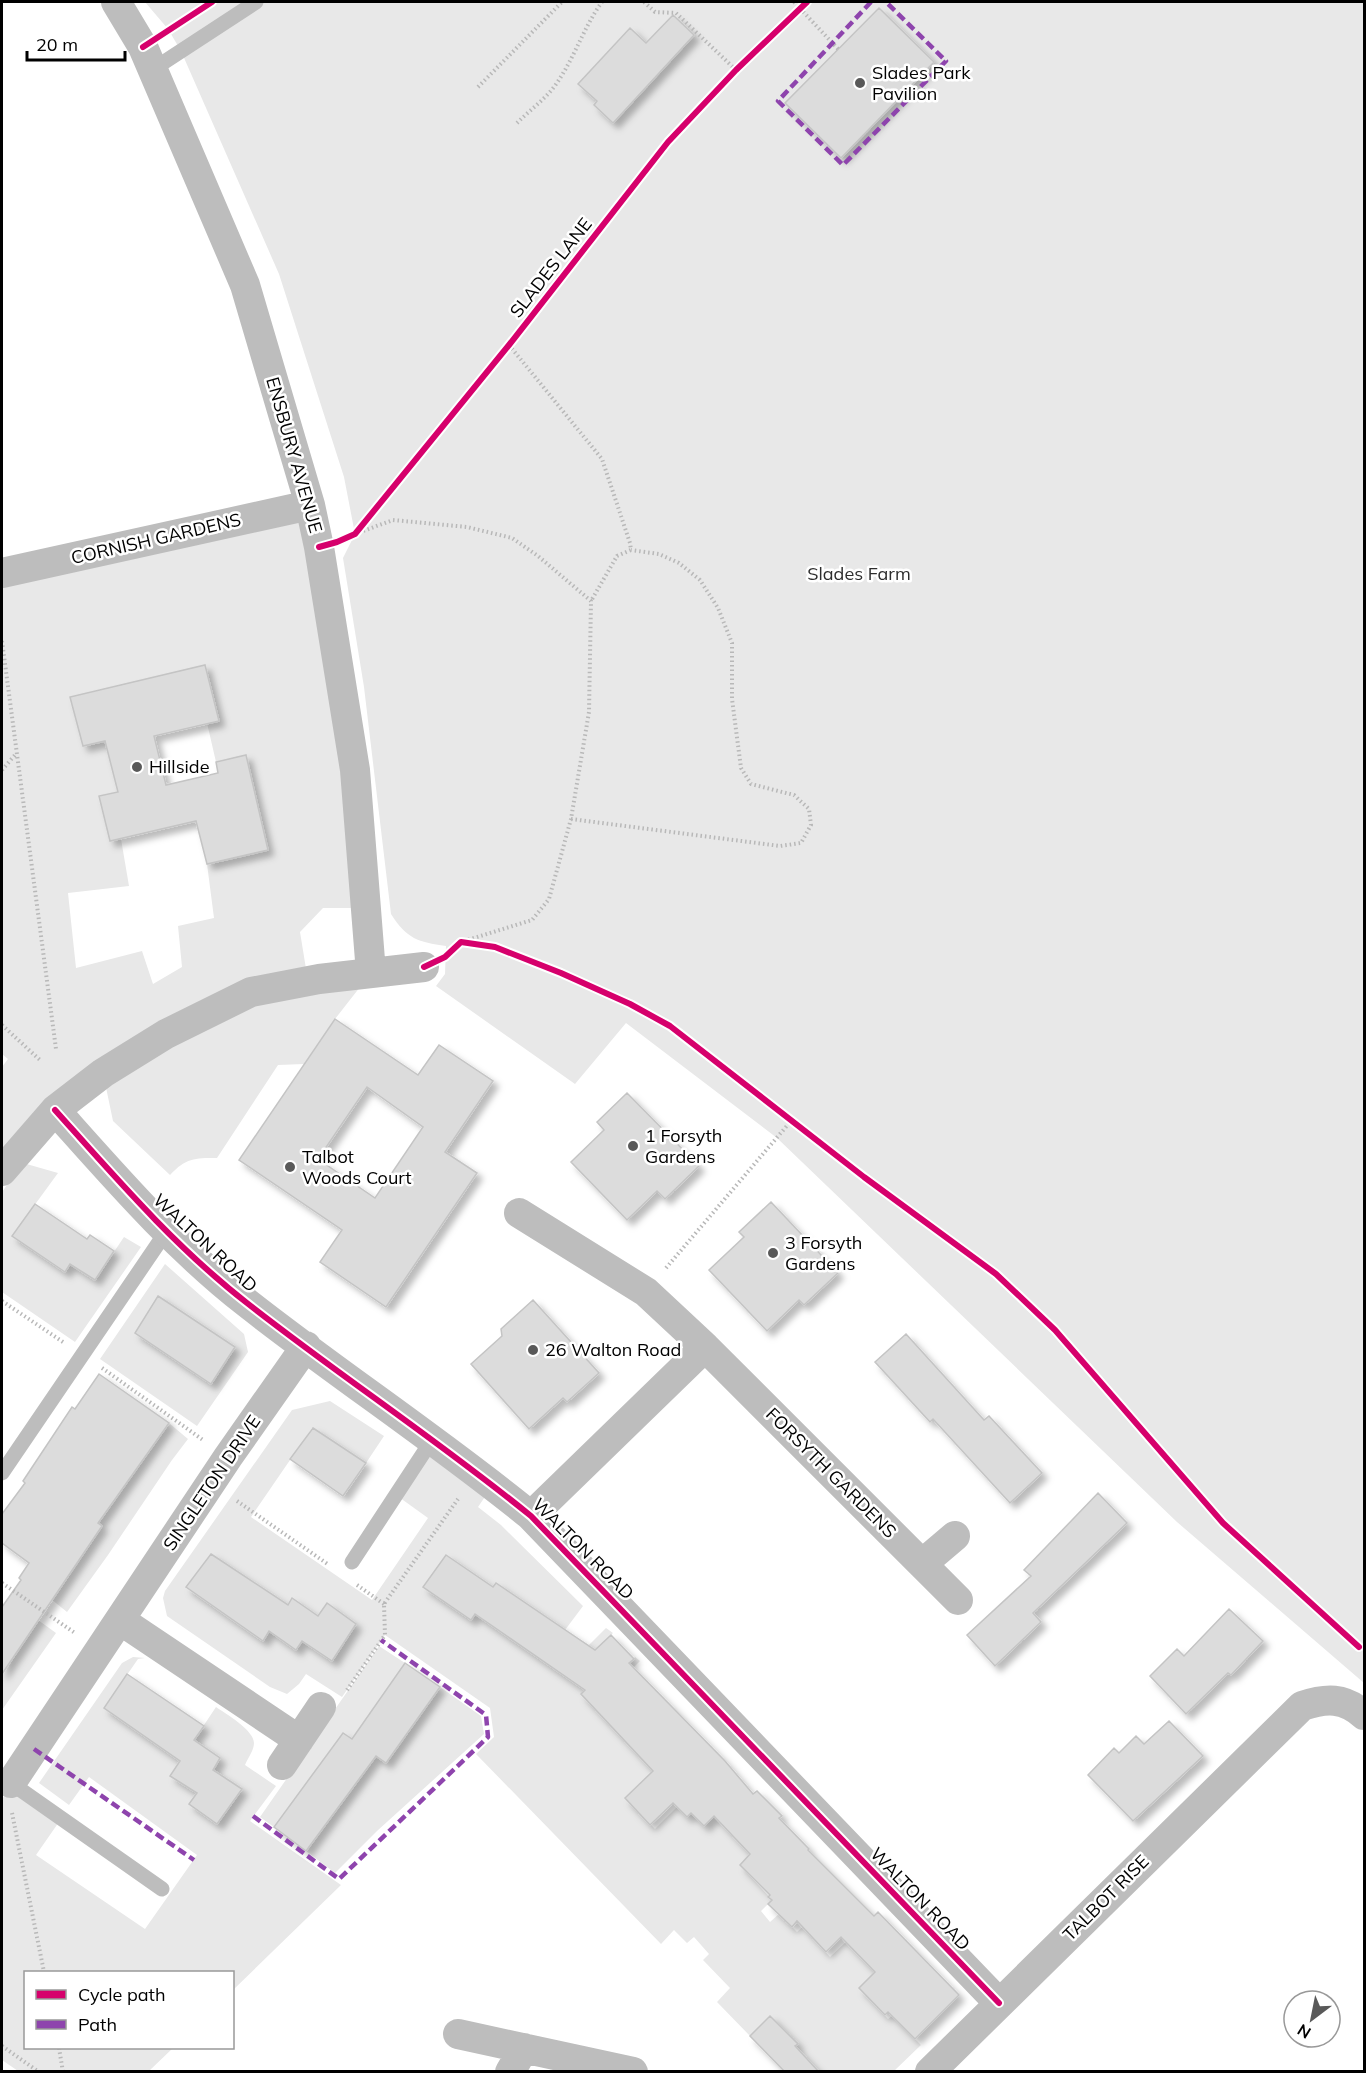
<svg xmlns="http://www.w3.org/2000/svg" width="1366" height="2073" viewBox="0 0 1366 2073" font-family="Mulish,sans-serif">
	<defs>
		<filter id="shadow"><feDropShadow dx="5.5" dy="5.5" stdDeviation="3" flood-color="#0004"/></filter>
	</defs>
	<rect width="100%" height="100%" fill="#fff"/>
	<path fill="#e8e8e8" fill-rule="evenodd" d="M 145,2 L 1364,2 L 1364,1683 L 1177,1522 L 777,1138 L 626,1023 L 575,1084 L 436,986 L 445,974 L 446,946 C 418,942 407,939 391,914 L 364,687 L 343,558 L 355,534 L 344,477 L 279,274 L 181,51 L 168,29 Z
		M 310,505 L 366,908 L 323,908 L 300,932 L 308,981 L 371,973 L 335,1019 L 304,1064 L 278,1065 L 217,1158 C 194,1158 186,1158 170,1175 L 113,1121 L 103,1073 L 2,1171 L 2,1067 L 8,1059 L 2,1054 L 2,573 ZM 205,665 L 219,720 L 207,723 L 216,762 L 246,755 L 268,849 L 207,864 L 214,918 L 178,926 L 182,967 L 153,984 L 142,951 L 76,968 L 68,893 L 129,886 L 121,839 L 110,841 L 99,797 L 118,792 L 105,741 L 83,746 L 71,697 Z
		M 23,1163 L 58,1173 L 12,1236 L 64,1272 L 70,1264 L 95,1280 L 124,1237 L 141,1247 L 75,1342 L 2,1292 L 2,1192 Z
		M 165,1264 L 244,1334 L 248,1352 L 197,1426 L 100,1359 ZM 158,1296 L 235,1347 L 211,1384 L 135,1333 Z
		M 330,1401 L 384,1436 L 366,1463 L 312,1428 L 251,1517 L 372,1600 L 428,1518 L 396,1495 L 432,1440 L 493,1485 L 478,1507 L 501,1525 L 583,1606 L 565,1630 L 496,1584 L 493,1587 L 446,1555 L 424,1586 L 471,1620 L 475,1614 L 554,1668 L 576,1637 L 589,1645 L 606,1628 L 613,1633 L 577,1668 L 601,1692 L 635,1657 L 640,1661 L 598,1703 L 653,1771 L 625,1798 L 655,1829 L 677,1807 L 687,1817 L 691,1813 L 704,1826 L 714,1817 L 751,1854 L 740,1865 L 772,1900 L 761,1911 L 770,1922 L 779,1914 L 797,1932 L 810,1920 L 809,1934 L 830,1957 L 846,1942 L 875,1972 L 859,1988 L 888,2019 L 892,2016 L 921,2045 L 894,2071 L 800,2071 L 795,2046 L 797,2043 L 770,2016 L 750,2036 L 717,2002 L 730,1988 L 703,1960 L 709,1954 L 694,1937 L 687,1943 L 674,1930 L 661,1944 L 476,1754 L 494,1737 L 490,1708 L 385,1635 L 342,1697 L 306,1674 L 299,1684 L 287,1694 L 270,1687 L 167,1616 L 163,1598 L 165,1591 L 292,1410 ZM 211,1555 L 261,1587 L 286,1607 L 292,1599 L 318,1616 L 327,1604 L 356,1624 L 332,1660 L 302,1641 L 296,1649 L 269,1631 L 262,1641 L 186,1588 Z
		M 169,1423 L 188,1439 L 172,1460 L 108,1555 L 67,1612 L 51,1599 L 102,1526 L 97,1522 Z
		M 38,1620 L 56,1633 L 2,1710 L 2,1673 Z
		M 379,1646 L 405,1663 L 352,1739 L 343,1733 L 274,1827 L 260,1817 Z
		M 133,1657 L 145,1658 L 138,1659 L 104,1708 L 180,1760 L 170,1776 L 197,1793 L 189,1804 L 241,1789 L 213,1770 L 220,1758 L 194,1740 L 216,1707 C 226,1714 254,1730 254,1743 C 254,1750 248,1758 245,1765 L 276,1786 L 250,1821 L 341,1885 L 233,1990 L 232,1972 L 26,1972 L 26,2048 L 173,2048 L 149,2071 L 18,2071 L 2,2060 L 2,1800 L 11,1783 L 61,1819 L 36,1855 L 145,1929 L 197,1855 L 89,1777 L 69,1805 L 39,1783 L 122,1663 Z
		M 440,1687 L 481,1716 L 484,1734 L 377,1831 L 335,1873 L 306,1851 L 376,1756 L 386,1763 Z"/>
	<path fill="#dcdcdc" stroke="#c4c4c4" stroke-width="1.5" fill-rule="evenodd" filter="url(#shadow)" d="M 879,8 L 934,62 L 841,158 L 785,103 Z
		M 673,15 L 694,35 L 613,123 L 594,105 L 597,101 L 578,84 L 630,28 L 646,43 Z
		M 205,665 L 219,721 L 154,736 L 166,785 L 218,773 L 216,762 L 246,755 L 268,850 L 207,864 L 196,821 L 110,841 L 99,796 L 118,792 L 105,741 L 83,746 L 70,697 Z
		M 335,1019 L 418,1075 L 439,1045 L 493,1081 L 445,1152 L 477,1173 L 386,1307 L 320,1262 L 342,1230 L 239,1160 ZM 367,1087 L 423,1127 L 375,1198 L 318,1159 Z
		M 627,1093 L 699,1166 L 665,1199 L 657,1191 L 627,1220 L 571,1162 L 604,1130 L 597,1122 Z
		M 771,1202 L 838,1273 L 804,1305 L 799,1300 L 767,1331 L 709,1270 L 744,1237 L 739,1232 Z
		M 35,1204 L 87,1239 L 90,1235 L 114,1251 L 95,1280 L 70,1264 L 65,1272 L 12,1236 Z
		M 158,1296 L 235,1347 L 211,1384 L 135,1333 Z
		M 533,1300 L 599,1373 L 567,1402 L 563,1398 L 529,1429 L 471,1364 L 502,1336 L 501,1329 Z
		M 906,1334 L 984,1420 L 989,1416 L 1042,1473 L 1010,1503 L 933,1419 L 930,1422 L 875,1362 Z
		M 99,1374 L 169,1423 L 98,1523 L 102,1526 L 2,1674 L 2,1607 L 21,1580 L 19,1578 L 29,1563 L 2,1543 L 2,1514 L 25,1483 L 23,1481 L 72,1407 L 75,1409 Z
		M 313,1428 L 366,1463 L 343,1496 L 290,1459 Z
		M 1098,1493 L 1127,1523 L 1033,1613 L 1041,1622 L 995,1666 L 967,1635 L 1031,1576 L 1024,1570 Z
		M 211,1554 L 288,1605 L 292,1598 L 318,1616 L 327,1603 L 356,1624 L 332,1661 L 302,1641 L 296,1650 L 269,1631 L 263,1641 L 186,1587 Z
		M 446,1555 L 493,1587 L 496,1583 L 595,1650 L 611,1635 L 634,1659 L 629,1663 L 725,1761 L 753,1794 L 757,1791 L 782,1816 L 779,1818 L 809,1849 L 808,1850 L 874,1916 L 878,1912 L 959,1995 L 915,2039 L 888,2012 L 885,2015 L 859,1988 L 875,1972 L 841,1937 L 826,1952 L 797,1921 L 792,1927 L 768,1904 L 772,1900 L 768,1897 L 770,1895 L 740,1865 L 750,1854 L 714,1816 L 704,1826 L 691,1813 L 687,1817 L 673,1803 L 650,1825 L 625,1798 L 653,1771 L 581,1694 L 585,1690 L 475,1614 L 471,1620 L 423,1587 Z
		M 1229,1609 L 1263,1641 L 1231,1675 L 1228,1673 L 1186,1714 L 1150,1676 L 1177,1649 L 1184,1656 Z
		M 405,1663 L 440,1687 L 386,1763 L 376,1756 L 306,1851 L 274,1827 L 343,1733 L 352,1739 Z
		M 127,1674 L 204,1726 L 194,1740 L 220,1758 L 213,1770 L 242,1789 L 217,1824 L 189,1804 L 197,1793 L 170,1776 L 180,1761 L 104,1708 Z
		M 1169,1721 L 1203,1756 L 1133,1821 L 1088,1775 L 1114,1748 L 1119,1753 L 1136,1736 L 1144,1744 Z
		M 770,2016 L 798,2044 L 795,2046 L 819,2072 L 785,2072 L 750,2036 Z"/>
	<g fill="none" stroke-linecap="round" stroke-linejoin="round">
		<path stroke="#b8b8b8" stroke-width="4" stroke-dasharray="1.5 3" stroke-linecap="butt" d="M 644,2 L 655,12 L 676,13 L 736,70
			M 794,2 L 838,49
			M 478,87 L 562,2
			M 517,123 C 529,111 544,100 554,87 C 574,60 583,28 602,2
			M 509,345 L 602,459 L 630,543 L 631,550 L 617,556 L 591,601
			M 355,534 L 393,520 L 467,527 L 512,538 L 538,556 L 591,601 L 589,712 L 571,819 L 549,899 L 532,920 L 461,942
			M 2,641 L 56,1049
			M 2,770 L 15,755
			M 571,819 L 780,846 L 801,843 L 811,825 L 809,809 L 794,795 L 751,784 L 741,768 L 732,699 L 732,643 L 718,608 L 700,580 L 679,563 L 659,554 L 631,550
			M 2,1025 L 41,1061
			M 666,1268 L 791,1121
			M 2,1301 L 63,1342
			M 102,1368 L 203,1440
			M 237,1501 L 329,1565
			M 2,1583 L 75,1633
			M 357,1585 L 384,1604
			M 347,1690 L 385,1635 L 384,1604 L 458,1499
			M 12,1813 L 44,1972
			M 2,2046 L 39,2072
			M 59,2048 L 63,2072"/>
		<path stroke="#bdbdbd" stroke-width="15" d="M 152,70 L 256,2
			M 2,1473 L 166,1232
			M 352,1562 L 432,1440
			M 11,1783 L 162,1889"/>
		<path stroke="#bdbdbd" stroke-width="30" d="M 116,2 L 143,47 L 245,285 L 310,505 L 319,547 L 355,770 L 371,973
			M 2,573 L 310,505
			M 55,1110 C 115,1177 175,1247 247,1303 C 340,1376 439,1441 531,1516 L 999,2003
			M 2,1171 L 55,1110 L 103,1073 L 166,1034 L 251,992 L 319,979 L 424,967
			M 519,1213 L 646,1292 L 705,1347 L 958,1600
			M 531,1516 L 705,1347
			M 922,1564 L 955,1536
			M 120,1620 L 299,1740
			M 282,1765 L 321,1707
			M 11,1783 L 228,1457 L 306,1346
			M 458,2034 L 633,2072
			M 510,2072 L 524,2048
			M 930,2072 L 1302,1706 C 1326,1698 1344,1697 1364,1715"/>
		<path stroke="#8e44ad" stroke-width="4.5" stroke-dasharray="9 4.5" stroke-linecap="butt" d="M 871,2 L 778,101 L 843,165 L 946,61 L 886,2
			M 34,1749 L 194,1860
			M 253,1816 L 339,1879 L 488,1737 L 486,1715 L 381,1640"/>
		<defs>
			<path id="cycleway" d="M 143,47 L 212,2
				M 319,547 L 337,542 L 355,534 L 509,345 L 668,142 L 736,70 L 807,2
				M 424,967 L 445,957 L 461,942 L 495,947 L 561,973 L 630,1004 L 670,1026 L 864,1177 L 996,1274 L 1055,1330 L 1223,1523 L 1359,1647
				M 55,1110 C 115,1177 175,1247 247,1303 C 340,1376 439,1441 531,1516 L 999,2003"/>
		</defs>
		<use href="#cycleway" stroke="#fff" stroke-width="10"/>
		<use href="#cycleway" stroke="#d6006c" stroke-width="6"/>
	</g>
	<g fill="#595959" stroke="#fff" stroke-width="2">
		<circle cx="860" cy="83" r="6"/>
		<circle cx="137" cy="767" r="6"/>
		<circle cx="633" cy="1146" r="6"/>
		<circle cx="290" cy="1167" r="6"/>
		<circle cx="773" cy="1253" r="6"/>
		<circle cx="533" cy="1350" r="6"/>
	</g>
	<g text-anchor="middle" stroke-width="5" stroke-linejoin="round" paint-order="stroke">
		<g font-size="18" fill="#000" stroke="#fff" text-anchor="start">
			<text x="872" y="79">Slades Park<tspan x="872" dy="21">Pavilion</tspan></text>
			<text x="149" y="773">Hillside</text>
			<text x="645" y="1142">1 Forsyth<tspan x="645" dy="21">Gardens</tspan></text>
			<text x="302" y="1163">Talbot<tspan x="302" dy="21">Woods Court</tspan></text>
			<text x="785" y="1249">3 Forsyth<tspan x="785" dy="21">Gardens</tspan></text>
			<text x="545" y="1356">26 Walton Road</text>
		</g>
		<g font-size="18" fill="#000" stroke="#fff">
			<text transform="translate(551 268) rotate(-52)" y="6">SLADES LANE</text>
			<text transform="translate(294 455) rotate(74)" y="6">ENSBURY AVENUE</text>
			<text transform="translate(156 539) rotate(-13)" y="6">CORNISH GARDENS</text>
			<text transform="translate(205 1243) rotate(43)" y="6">WALTON ROAD</text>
			<text transform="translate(831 1473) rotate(45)" y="6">FORSYTH GARDENS</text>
			<text transform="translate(212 1483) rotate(-56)" y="6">SINGLETON DRIVE</text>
			<text transform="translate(583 1549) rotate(45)" y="6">WALTON ROAD</text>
			<text transform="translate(1106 1898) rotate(-45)" y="6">TALBOT RISE</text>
			<text transform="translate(920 1899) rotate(46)" y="6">WALTON ROAD</text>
		</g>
		<g font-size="18" fill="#2d2d2d" stroke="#fff">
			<text x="859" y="580">Slades Farm</text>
		</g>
	</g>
	<rect width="1366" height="2073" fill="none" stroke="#000000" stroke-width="6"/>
	<rect x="24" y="1971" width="210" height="78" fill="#ffffff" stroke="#999999" stroke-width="1.5"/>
	<rect x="36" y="1990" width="30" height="9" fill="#d6006c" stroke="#999999" stroke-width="1.5"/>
	<text x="78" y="2001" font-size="18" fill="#000000">Cycle path</text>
	<rect x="36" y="2020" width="30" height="9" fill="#8e44ad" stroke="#999999" stroke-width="1.5"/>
	<text x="78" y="2031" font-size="18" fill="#000000">Path</text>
	<g transform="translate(1312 2019) rotate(212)"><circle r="28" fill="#ffffff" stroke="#999999" stroke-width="1.5"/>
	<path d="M0-4.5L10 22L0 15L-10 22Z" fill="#595959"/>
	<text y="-9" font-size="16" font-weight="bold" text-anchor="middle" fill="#000000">N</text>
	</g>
	<path d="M27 51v9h98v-9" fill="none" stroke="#000000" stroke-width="3"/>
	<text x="36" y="51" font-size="18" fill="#000000" stroke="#ffffff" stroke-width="4.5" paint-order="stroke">20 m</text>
</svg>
